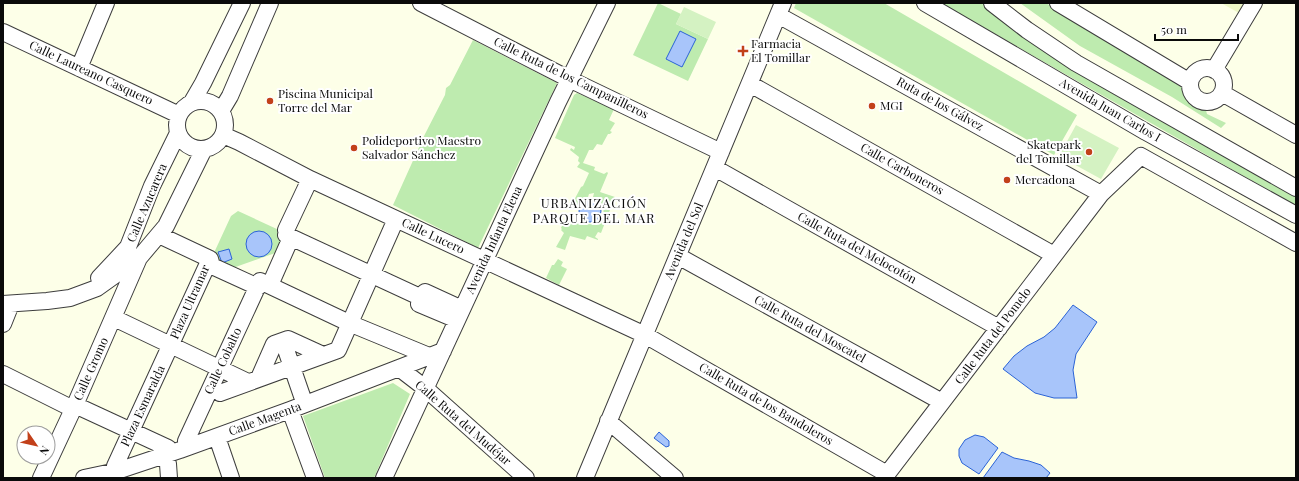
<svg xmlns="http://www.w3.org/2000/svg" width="1299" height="481" viewBox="0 0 1299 481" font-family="'Playfair Display',serif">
	<rect width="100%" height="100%" fill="#fdffe8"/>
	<path fill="#edf6c6" d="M 1221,3 L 1245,3 L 1239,13 Z"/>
	<path fill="#beebaf" d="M 658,3 L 681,14 L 676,24 L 708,39 L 688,81 L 633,55 Z
		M 796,3 L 884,3 L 1077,115 L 1054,155 L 794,8 Z
		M 941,3 L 981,3 L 1057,60 L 1296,197 L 1296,206 Z
		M 1020,3 L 1046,3 L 1181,84 L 1191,101 L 1205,107 L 1207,114 L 1226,123 L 1221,128 L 1172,97 L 1080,46 Z
		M 473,40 L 557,83 L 478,248 L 393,205 L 425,134 L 445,95 L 446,88 L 450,85 Z
		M 577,93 L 614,109 L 609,120 L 615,123 L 610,131 L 612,132 L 610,134 L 608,134 L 602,145 L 597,144 L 593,150 L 589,150 L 583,163 L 595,167 L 594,170 L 604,174 L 607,172 L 608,173 L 600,192 L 615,197 L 601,233 L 598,232 L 595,237 L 598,239 L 598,240 L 587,236 L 585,240 L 570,236 L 565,250 L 556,247 L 564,233 L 561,230 L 562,229 L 561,228 L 566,217 L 573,220 L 576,223 L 580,223 L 582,222 C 602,232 613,204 593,197 L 594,193 L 589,194 L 588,197 L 581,200 L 576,207 L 571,206 L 581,187 L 583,186 L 589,173 L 577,167 L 580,163 L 578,161 L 579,157 L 570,150 L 571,148 L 574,150 L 575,147 L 555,138 L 574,95 Z
		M 238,211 L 279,230 L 285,244 L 281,251 L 227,270 L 213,255 L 231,216 Z
		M 558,259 L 563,262 L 561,266 L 567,269 L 559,285 L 546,278 L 552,265 L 554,265 Z
		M 393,383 L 410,394 L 374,478 L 325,478 L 303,416 Z"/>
	<path fill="#d4f2c2" d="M 684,7 L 716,22 L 708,39 L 676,24 Z
		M 1076,125 L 1119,148 L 1101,179 L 1059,156 Z"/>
	<path fill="#a8c5fa" stroke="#2b63d6" d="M 680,31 L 696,39 L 682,67 L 666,59 Z
		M579 211a11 11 0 1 1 22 0a11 11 0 1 1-22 0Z
		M246 244a13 13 0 1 1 26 0a13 13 0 1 1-26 0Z
		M 229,249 L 232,259 L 222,263 L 218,252 Z
		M 1073,305 L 1097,322 L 1076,354 L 1073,370 L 1077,398 L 1054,398 L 1035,393 L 1003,369 L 1014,356 L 1027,346 L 1044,337 L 1055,328 Z
		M 659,432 L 669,441 L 669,446 L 666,447 L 654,438 Z
		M 975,435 L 984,437 L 998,448 L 979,474 L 962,463 L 959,456 L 959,449 L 965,440 Z
		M 1002,452 L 1014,458 L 1029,461 L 1041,465 L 1050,473 L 1046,478 L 983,478 Z"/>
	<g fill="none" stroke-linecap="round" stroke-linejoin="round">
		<defs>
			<path id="minor" d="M 421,3 L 569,79 L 721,152
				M 925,3 L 1146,132 L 1296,215
				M 992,3 L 1027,30 L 1076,63 L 1296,188
				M 1058,3 L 1190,82
				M 778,15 L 1101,194
				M 3,32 L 179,115
				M1190 85a17 17 0 1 1 34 0a17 17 0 1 1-34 0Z
				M 79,68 L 106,3
				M 1214,70 L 1254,3
				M 750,84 L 1054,255
				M 1222,93 L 1296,135
				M177 125a24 24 0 1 1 48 0a24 24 0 1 1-48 0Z
				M 192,102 L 203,83 L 242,3
				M 221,111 L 230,96 L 270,3
				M 223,135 L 239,142 L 310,179 L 645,335 L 887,474
				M 715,168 L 999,328
				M 159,235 L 210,259 L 212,266 L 258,287
				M 286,235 L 422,298
				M 678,256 L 942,402
				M 99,278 L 128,247 L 152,186 L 178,133
				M 270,285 L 289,242 L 286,230 L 310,179
				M 3,304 L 47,301 L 70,298 L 97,288 L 139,258 L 166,226 L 204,149
				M 114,318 L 248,382
				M 457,320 L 419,304 L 425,292 L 462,309
				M 3,324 L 11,304
				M 283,341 L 303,399
				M 399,368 L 425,388 L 526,478
				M 3,374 L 73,409
				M 259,378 L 274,344 L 288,339 L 323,355
				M 220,393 L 338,350 L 396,219
				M 75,405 L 168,448
				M 290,410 L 315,478
				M 608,421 L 675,478
				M 217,437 L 231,478
				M 186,441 L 260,281 L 349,323 L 429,356
				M 165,456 L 168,464 L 169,478
				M 115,466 L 210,259
				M 41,478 L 75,405 L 139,258
				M 84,478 L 117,471 L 180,450 L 290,410 L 443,351
				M 384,478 L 558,102 L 607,3
				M 585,478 L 783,3
				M 884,478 L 1101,194 L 1141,156 L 1296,243"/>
		</defs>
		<use href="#minor" stroke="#3d3d3d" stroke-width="18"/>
		<use href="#minor" stroke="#fff" stroke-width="16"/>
	</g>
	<g fill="#c2401a" stroke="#fff" stroke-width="1.5">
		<path d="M741 45h4v4h4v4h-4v4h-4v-4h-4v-4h4z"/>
		<circle cx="270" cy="101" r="4"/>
		<circle cx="872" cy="106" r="4"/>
		<circle cx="354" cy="148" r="4"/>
		<circle cx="1089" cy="152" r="4"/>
		<circle cx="1007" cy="180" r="4"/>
	</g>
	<g text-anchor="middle" stroke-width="4" stroke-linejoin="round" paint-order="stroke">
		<g font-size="12" fill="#0a0a0a" stroke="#fff" text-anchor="start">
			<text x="751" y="48">Farmacia<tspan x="751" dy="14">El Tomillar</tspan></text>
			<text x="278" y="98">Piscina Municipal<tspan x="278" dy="14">Torre del Mar</tspan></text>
			<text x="880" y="110">MGI</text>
			<text x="362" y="145">Polideportivo Maestro<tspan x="362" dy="14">Salvador Sánchez</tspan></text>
			<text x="1081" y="149" text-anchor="end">Skatepark<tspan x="1081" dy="14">del Tomillar</tspan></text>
			<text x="1015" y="184">Mercadona</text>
		</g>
		<g font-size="12" fill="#0a0a0a" stroke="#fff">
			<text transform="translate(91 73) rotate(25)" y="4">Calle Laureano Casquero</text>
			<text transform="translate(571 78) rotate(26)" y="4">Calle Ruta de los Campanilleros</text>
			<text transform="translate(940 104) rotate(29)" y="4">Ruta de los Gálvez</text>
			<text transform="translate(1110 110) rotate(30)" y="4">Avenida Juan Carlos I</text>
			<text transform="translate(902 169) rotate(29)" y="4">Calle Carboneros</text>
			<text transform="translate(147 203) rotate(-67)" y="4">Calle Azucarera</text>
			<text transform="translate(433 236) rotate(25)" y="4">Calle Lucero</text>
			<text transform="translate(494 240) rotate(-65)" y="4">Avenida Infanta Elena</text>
			<text transform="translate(684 241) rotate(-67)" y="4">Avenida del Sol</text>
			<text transform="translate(857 248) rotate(29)" y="4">Calle Ruta del Melocotón</text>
			<text transform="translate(190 302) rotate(-66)" y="4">Plaza Ultramar</text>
			<text transform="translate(810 329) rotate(29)" y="4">Calle Ruta del Moscatel</text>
			<text transform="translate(993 336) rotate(-53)" y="4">Calle Ruta del Pomelo</text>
			<text transform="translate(223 361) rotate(-65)" y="4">Calle Cobalto</text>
			<text transform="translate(91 369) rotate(-66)" y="4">Calle Gromo</text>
			<text transform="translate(766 404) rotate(30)" y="4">Calle Ruta de los Bandoleros</text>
			<text transform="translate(143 406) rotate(-65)" y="4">Plaza Esmaralda</text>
			<text transform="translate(265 419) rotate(-20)" y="4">Calle Magenta</text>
			<text transform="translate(463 423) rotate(41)" y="4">Calle Ruta del Mudéjar</text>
		</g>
		<g font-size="13" letter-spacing="1" fill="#0a0a0a" stroke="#fff">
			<text x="594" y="208">URBANIZACIÓN<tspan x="594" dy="15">PARQUE DEL MAR</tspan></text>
		</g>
	</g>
	<rect width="1299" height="481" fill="none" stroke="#0a0a0a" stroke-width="8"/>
	<g transform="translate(36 445) rotate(124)"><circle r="19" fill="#ffffff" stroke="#9d9d9d"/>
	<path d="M0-3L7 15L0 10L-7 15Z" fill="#c2401a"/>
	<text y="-6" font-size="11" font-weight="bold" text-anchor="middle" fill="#0a0a0a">N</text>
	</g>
	<path d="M1155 34v6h83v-6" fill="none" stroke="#0a0a0a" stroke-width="2"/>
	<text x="1161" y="34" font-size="12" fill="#0a0a0a" stroke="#ffffff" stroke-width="3" paint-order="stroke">50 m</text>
</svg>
